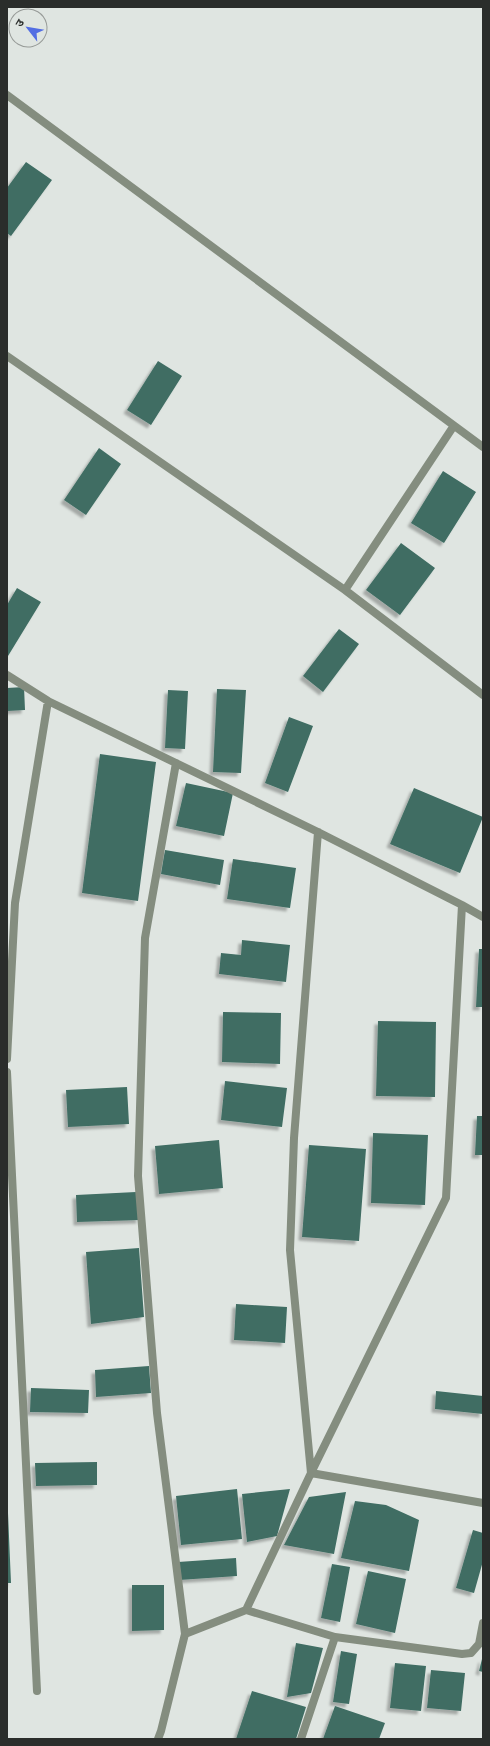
<svg xmlns="http://www.w3.org/2000/svg" width="490" height="1746" viewBox="0 0 490 1746" font-family="Overpass,'Noto Sans Devanagari',sans-serif">
	<defs>
		<filter id="shadow"><feDropShadow dx="-3.5" dy="3.5" stdDeviation="1" flood-color="#0004"/></filter>
	</defs>
	<rect width="100%" height="100%" fill="#dfe5e1"/>
	<path fill="#3f6d63" filter="url(#shadow)" d="M 26,162 L 52,180 L 11,236 L 7,233 L 7,188 Z
		M 158,361 L 182,376 L 151,425 L 127,410 Z
		M 99,448 L 121,464 L 86,515 L 64,500 Z
		M 443,471 L 476,492 L 444,543 L 411,523 Z
		M 401,543 L 435,568 L 400,615 L 366,590 Z
		M 17,588 L 41,602 L 8,656 L 7,656 L 7,605 Z
		M 339,629 L 359,644 L 323,692 L 303,676 Z
		M 24,687 L 25,710 L 7,711 L 7,688 Z
		M 217,689 L 246,690 L 241,773 L 213,772 Z
		M 168,690 L 188,691 L 185,749 L 165,748 Z
		M 289,717 L 313,726 L 288,792 L 265,783 Z
		M 100,754 L 156,762 L 138,901 L 82,893 Z
		M 186,783 L 233,793 L 224,836 L 176,826 Z
		M 414,788 L 483,817 L 460,873 L 390,844 Z
		M 165,850 L 224,860 L 220,885 L 161,874 Z
		M 233,859 L 296,868 L 290,908 L 227,899 Z
		M 242,940 L 290,945 L 286,982 L 219,974 L 221,953 L 241,955 Z
		M 479,949 L 483,949 L 483,1007 L 476,1007 Z
		M 223,1012 L 281,1013 L 280,1064 L 222,1062 Z
		M 378,1021 L 436,1022 L 435,1097 L 376,1096 Z
		M 225,1081 L 287,1088 L 282,1127 L 221,1120 Z
		M 127,1087 L 129,1124 L 68,1127 L 66,1090 Z
		M 477,1116 L 483,1116 L 483,1155 L 475,1155 Z
		M 373,1133 L 428,1135 L 425,1205 L 371,1203 Z
		M 219,1140 L 223,1188 L 159,1194 L 155,1146 Z
		M 309,1145 L 366,1149 L 359,1241 L 302,1237 Z
		M 136,1192 L 140,1220 L 77,1222 L 76,1195 Z
		M 139,1248 L 144,1317 L 91,1324 L 86,1252 Z
		M 236,1304 L 287,1307 L 285,1343 L 234,1340 Z
		M 149,1366 L 151,1393 L 96,1397 L 95,1370 Z
		M 31,1388 L 89,1390 L 88,1413 L 30,1412 Z
		M 436,1391 L 483,1396 L 483,1414 L 435,1409 Z
		M 97,1462 L 97,1485 L 36,1486 L 35,1463 Z
		M 237,1489 L 242,1539 L 181,1545 L 176,1496 Z
		M 290,1489 L 277,1536 L 247,1542 L 242,1494 Z
		M 346,1492 L 334,1554 L 284,1545 L 309,1497 Z
		M 355,1501 L 386,1505 L 419,1520 L 409,1571 L 341,1558 Z
		M 7,1513 L 8,1513 L 11,1583 L 7,1583 Z
		M 473,1530 L 483,1533 L 483,1561 L 474,1593 L 456,1588 Z
		M 236,1558 L 237,1576 L 179,1580 L 178,1562 Z
		M 332,1564 L 350,1567 L 340,1622 L 321,1618 Z
		M 368,1571 L 406,1579 L 395,1633 L 356,1624 Z
		M 132,1585 L 164,1585 L 164,1630 L 132,1631 Z
		M 296,1643 L 323,1648 L 311,1693 L 287,1697 Z
		M 341,1651 L 357,1654 L 349,1704 L 333,1702 Z
		M 482,1659 L 483,1659 L 483,1672 L 479,1671 Z
		M 395,1663 L 426,1666 L 421,1711 L 390,1708 Z
		M 431,1670 L 465,1673 L 461,1711 L 427,1708 Z
		M 252,1691 L 306,1707 L 296,1739 L 236,1739 Z
		M 335,1706 L 385,1723 L 379,1739 L 323,1739 Z"/>
	<g fill="none" stroke-linecap="round" stroke-linejoin="round">
		<path stroke="#848d7f" stroke-width="8" d="M 7,95 L 483,447
			M 7,356 L 345,590 L 483,695
			M 345,590 L 453,427"/>
		<path stroke="#848d7f" stroke-width="8" d="M 7,675 L 48,701 L 318,832 L 462,905 L 446,1198 L 311,1473 L 246,1610 L 335,1637 L 301,1739
			M 176,763 L 145,938 L 138,1176 L 157,1413 L 185,1634 L 246,1610
			M 318,832 L 294,1138 L 290,1250 L 311,1473 L 483,1503
			M 462,905 L 483,917
			M 7,1059 L 15,903 L 48,701
			M 7,1072 L 37,1691
			M 335,1637 L 462,1654 L 471,1653 L 479,1644 L 483,1623
			M 158,1739 L 161,1731 L 185,1634"/>
	</g>
	<rect width="490" height="1746" fill="none" stroke="#2a2d2b" stroke-width="16"/>
	<g transform="translate(28 28) rotate(301)"><circle r="19" fill="#dfe5e1" stroke="#979b98"/>
	<path d="M0-3L7 15L0 10L-7 15Z" fill="#536ee3"/>
	<text y="-6" font-size="11" font-weight="bold" text-anchor="middle" fill="#2a2d2b">उ</text>
	</g>
</svg>
